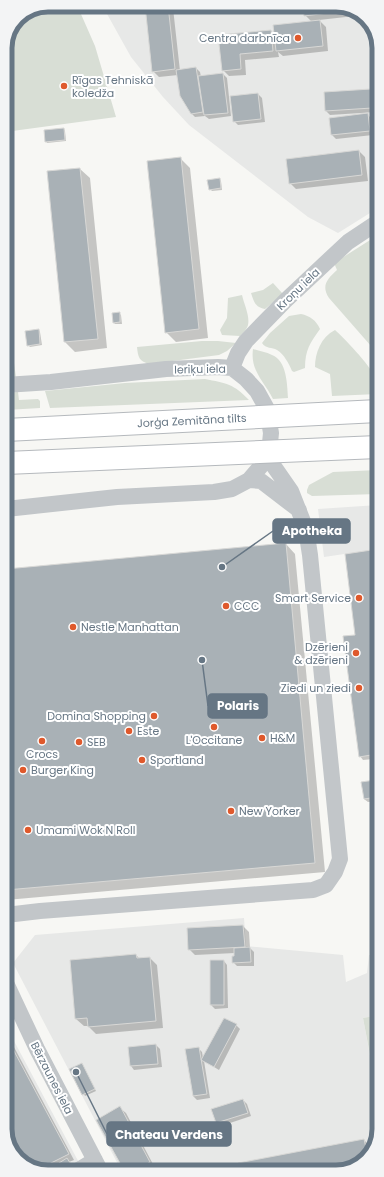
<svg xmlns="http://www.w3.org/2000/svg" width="384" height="1177" viewBox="0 0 384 1177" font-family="Poppins,sans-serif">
	<rect width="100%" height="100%" fill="#f7f7f4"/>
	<path fill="#e7e8e7" d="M 102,5 L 339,5 L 364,16 L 375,33 L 378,59 L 378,208 L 338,233 L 308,217 L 189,125 L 163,97 L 131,57 Z
		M 378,505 L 378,549 L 324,557 L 318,509 Z
		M 244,918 L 246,946 L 343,955 L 346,982 L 367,973 L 369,955 L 379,955 L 379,1015 L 363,1018 L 379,1104 L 379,1129 L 370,1155 L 347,1171 L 122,1172 L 13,963 L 35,935 Z
		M 6,1026 L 84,1172 L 45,1172 L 20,1161 L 6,1140 Z"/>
	<path fill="#d8ded5" d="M 48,5 L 77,5 L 95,46 L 116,117 L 5,132 L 5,45 L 18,17 Z
		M 378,235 L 378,354 L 329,298 C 321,286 327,279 337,270 L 334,263 Z
		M 273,283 L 283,294 L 265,309 C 255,307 254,302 251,293 L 263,290 Z
		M 242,295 C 244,304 250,316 248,325 C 247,329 243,333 240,336 L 222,335 L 220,330 L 227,318 L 228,298 Z
		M 301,314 C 310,316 316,320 320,329 C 310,343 305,350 305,368 L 294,372 L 292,371 C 289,364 284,354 277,350 C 272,347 266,349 262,343 L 270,333 L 289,316 Z
		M 335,330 C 344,338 370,365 374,376 C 377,382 377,388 378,394 L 332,396 L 330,374 L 315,367 C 315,353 321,337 335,330 Z
		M 202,341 L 218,341 L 236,343 L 227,351 L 219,355 L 149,364 C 139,361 138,357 137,347 Z
		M 253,349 C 259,351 266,352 272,355 C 287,361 287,384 288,398 L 273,399 C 264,381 250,371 253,349 Z
		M 14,363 L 16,377 L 5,378 L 5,364 Z
		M 205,379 C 226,383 234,384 249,400 L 50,408 L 45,391 L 125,383 Z
		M 18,392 L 19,400 L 38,399 L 40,401 L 40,408 L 6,410 L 6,393 Z
		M 378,470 L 378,494 L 312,496 L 307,493 L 307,490 L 309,485 L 333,472 Z
		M 379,1015 L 379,1102 L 363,1018 Z"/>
	<path fill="#0003" d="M 146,5 L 170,5 L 173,8 L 180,71 L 196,68 L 200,72 L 201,77 L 223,74 L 227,78 L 231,116 L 209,119 L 205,116 L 195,117 L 191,113 L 178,75 L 159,77 L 153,71 Z
		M 339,5 L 364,15 L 319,20 L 326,27 L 328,51 L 283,56 L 278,52 L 279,57 L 245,60 L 246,75 L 229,76 L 223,70 L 220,36 L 271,31 L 275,35 L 312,22 L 305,15 Z
		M 371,90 L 375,93 L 376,112 L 330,115 L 326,111 Z
		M 258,94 L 262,98 L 265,122 L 238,125 L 234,121 Z
		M 367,114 L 371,118 L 373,135 L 336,139 L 332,135 L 330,118 Z
		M 64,129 L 65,131 L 66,141 L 47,143 L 46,141 Z
		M 359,151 L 365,157 L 368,181 L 296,189 L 290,183 Z
		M 180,158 L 190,168 L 208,338 L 176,342 L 166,332 Z
		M 80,169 L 90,178 L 107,348 L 75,352 L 65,342 Z
		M 219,179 L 221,181 L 222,190 L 212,191 L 210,189 Z
		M 119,313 L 121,315 L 122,324 L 115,324 L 114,323 Z
		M 39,330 L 40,332 L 42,345 L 30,347 L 28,345 Z
		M 5,337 L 8,360 L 5,360 Z
		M 286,544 L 295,554 L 325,872 L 6,900 L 6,570 Z
		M 378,550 L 379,804 L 378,801 L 368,802 L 364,799 L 376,781 L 373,759 L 363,760 L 360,756 L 356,635 L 346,555 Z
		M 243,926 L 249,932 L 250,948 L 254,952 L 254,966 L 237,966 L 233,962 L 235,957 L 235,953 L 195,955 L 189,949 Z
		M 136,955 L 140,959 L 150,958 L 157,965 L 163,1028 L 96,1034 L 88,1026 L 84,1026 L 76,1019 Z
		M 224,961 L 227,965 L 228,1008 L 215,1009 L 211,1005 Z
		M 236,1025 L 240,1029 L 219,1070 L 204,1061 L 210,1098 L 197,1100 L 193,1096 L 198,1048 L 202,1052 L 203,1058 Z
		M 6,1032 L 74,1160 L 69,1162 L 73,1168 L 66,1171 L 62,1166 L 51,1172 L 45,1172 L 20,1161 L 6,1140 L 8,1139 L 13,1144 L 9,1135 L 6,1136 Z
		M 156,1045 L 160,1049 L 162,1067 L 134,1070 L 131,1066 L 129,1047 Z
		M 83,1066 L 96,1091 L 85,1096 L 70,1069 Z
		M 243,1100 L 247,1104 L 251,1116 L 221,1126 L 217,1122 Z
		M 120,1108 L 126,1113 L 155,1168 L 149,1171 L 127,1171 L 121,1165 Z
		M 364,1140 L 371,1147 L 370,1155 L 347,1171 L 240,1171 L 239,1163 Z"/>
	<path fill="#a9b1b6" stroke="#d8d8d6" d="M 145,5 L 168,5 L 175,69 L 152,72 Z
		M 303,5 L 339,5 L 352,10 L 304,16 Z
		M 320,20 L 323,46 L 276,51 L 273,25 Z
		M 271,30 L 273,51 L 240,54 L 241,69 L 222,71 L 218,35 Z
		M 196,67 L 203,112 L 191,114 L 180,96 L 176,70 Z
		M 223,73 L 228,113 L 204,115 L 198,76 Z
		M 371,89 L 372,108 L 325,111 L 324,92 Z
		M 258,93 L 261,119 L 233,122 L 230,96 Z
		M 368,113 L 370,131 L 331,135 L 329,118 Z
		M 64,128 L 65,140 L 45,142 L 44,130 Z
		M 359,150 L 362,175 L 289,184 L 286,159 Z
		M 181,157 L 199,329 L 165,333 L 147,161 Z
		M 80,168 L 98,339 L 64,342 L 47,171 Z
		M 220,178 L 221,188 L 209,190 L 207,180 Z
		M 120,312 L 120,322 L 113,323 L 112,313 Z
		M 39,329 L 40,344 L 27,346 L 25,331 Z
		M 286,543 L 315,863 L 6,890 L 6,569 Z
		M 378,549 L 379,811 L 377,797 L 364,799 L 361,782 L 375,780 L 371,755 L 359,757 L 343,636 L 355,635 L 345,554 Z
		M 243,925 L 245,947 L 188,950 L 187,928 Z
		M 250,947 L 251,962 L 232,963 L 232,956 L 234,956 L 234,948 Z
		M 136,954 L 137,958 L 150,957 L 156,1021 L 88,1027 L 87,1018 L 75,1019 L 70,960 Z
		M 210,960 L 224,960 L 224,1005 L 210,1005 Z
		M 224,1018 L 237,1024 L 214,1067 L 201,1060 Z
		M 6,1036 L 69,1154 L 39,1169 L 22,1163 L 6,1132 Z
		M 156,1044 L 158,1064 L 130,1066 L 128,1047 Z
		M 199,1047 L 207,1094 L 193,1096 L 185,1049 Z
		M 82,1063 L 95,1089 L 82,1095 L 69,1069 Z
		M 243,1099 L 248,1113 L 216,1123 L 211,1109 Z
		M 120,1106 L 150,1162 L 142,1167 L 121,1165 L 96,1120 Z
		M 8,1137 L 21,1162 L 6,1140 Z
		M 364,1139 L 368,1157 L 347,1171 L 239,1171 L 238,1163 Z
		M 67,1158 L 72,1166 L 63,1170 L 59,1163 Z"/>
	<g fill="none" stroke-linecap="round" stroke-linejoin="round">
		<path stroke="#c2c6c9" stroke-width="16" d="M 232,368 L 238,353 L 246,341 L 285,301 L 348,242 L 378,222
			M 5,385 L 51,382 L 166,369 L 218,367 L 232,368 L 246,379 L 257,391 L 267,409 L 271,433 L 270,443 L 261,466 L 249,480 L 232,489 L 214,492 L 117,497 L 6,509
			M 249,480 L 261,481 L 299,510
			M 6,915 L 40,911 L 313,890 L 326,885 L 335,872 L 340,859 L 310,555 L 306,529 L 291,491 L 266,455
			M 6,983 L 37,1049 L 101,1172
			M 75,1172 L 95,1160"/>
		<defs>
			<g id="primary-bridge">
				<path id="s1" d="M 6,430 L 378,411"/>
				<path d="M 6,463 L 378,447"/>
			</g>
		</defs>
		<use href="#primary-bridge" stroke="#b5b9bd" stroke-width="24" stroke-linecap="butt"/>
		<use href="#primary-bridge" stroke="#fff" stroke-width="22"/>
	</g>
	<g fill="#df592c" stroke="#fff" stroke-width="1.5">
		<circle cx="298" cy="38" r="4"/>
		<circle cx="64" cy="86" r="4"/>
		<circle cx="359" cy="598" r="4"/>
		<circle cx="226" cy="606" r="4"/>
		<circle cx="73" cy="627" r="4"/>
		<circle cx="356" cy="653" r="4"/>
		<circle cx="359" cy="688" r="4"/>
		<circle cx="154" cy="716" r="4"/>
		<circle cx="214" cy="727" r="4"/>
		<circle cx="129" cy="731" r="4"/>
		<circle cx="262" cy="738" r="4"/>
		<circle cx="42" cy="741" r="4"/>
		<circle cx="79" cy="742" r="4"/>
		<circle cx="142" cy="760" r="4"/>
		<circle cx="23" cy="770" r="4"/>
		<circle cx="231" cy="811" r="4"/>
		<circle cx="28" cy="830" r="4"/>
	</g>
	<g text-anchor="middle" stroke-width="4" stroke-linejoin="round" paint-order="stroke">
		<g font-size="11" fill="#667684" stroke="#fff" text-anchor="start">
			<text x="290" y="42" text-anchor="end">Centra darbnīca</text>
			<text x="72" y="84">Rīgas Tehniskā<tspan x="72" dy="13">koledža</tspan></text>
			<text x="351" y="602" text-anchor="end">Smart Service</text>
			<text x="234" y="610">CCC</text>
			<text x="81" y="631">Nestle Manhattan</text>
			<text x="348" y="651" text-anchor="end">Dzērieni<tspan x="348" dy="13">&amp; dzērieni</tspan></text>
			<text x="351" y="692" text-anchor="end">Ziedi un ziedi</text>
			<text x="146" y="720" text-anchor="end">Domina Shopping</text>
			<text x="137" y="735">Este</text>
			<text x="270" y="742">H&amp;M</text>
			<text x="214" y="744" text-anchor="middle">L'Occitane</text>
			<text x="87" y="746">SEB</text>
			<text x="42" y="758" text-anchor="middle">Crocs</text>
			<text x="150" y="764">Sportland</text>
			<text x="31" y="774">Burger King</text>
			<text x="239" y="815">New Yorker</text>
			<text x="36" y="834">Umami Wok N Roll</text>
		</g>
		<g font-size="11" fill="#667684" stroke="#fff">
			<text transform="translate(298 289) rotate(-44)" y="4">Kroņu iela</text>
			<text transform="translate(200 369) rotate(-1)" y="4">Ieriķu iela</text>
			<text dy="4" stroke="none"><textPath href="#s1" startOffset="186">Jorģa Zemitāna tilts</textPath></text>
			<text transform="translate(52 1078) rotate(63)" y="4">Bērzaunes iela</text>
		</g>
	</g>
	<path d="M0 0H384V1177H0ZM48 12H336A36 36 0 0 1 372 48V1129A36 36 0 0 1 336 1165H48A36 36 0 0 1 12 1129V48A36 36 0 0 1 48 12Z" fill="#f3f4f5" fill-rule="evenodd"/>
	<path fill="none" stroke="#667684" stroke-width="5" d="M48 12H336A36 36 0 0 1 372 48V1129A36 36 0 0 1 336 1165H48A36 36 0 0 1 12 1129V48A36 36 0 0 1 48 12Z"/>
	<path fill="none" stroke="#667684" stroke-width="1.5" d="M222 567L273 531M202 660L208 706M76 1072L107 1134"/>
	<g fill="#667684" stroke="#fff" stroke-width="1.5">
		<circle cx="222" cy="567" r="4"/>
		<circle cx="202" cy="660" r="4"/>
		<circle cx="76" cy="1072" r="4"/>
	</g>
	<g fill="#667684" stroke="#667684" stroke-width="1.5">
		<rect x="273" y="519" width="77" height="24" rx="4"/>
		<rect x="208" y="694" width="59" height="24" rx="4"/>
		<rect x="107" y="1122" width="124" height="24" rx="4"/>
	</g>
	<g font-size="12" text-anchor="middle" font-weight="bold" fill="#fff">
		<text x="312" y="535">Apotheka</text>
		<text x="238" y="710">Polaris</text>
		<text x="169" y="1139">Chateau Verdens</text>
	</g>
</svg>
